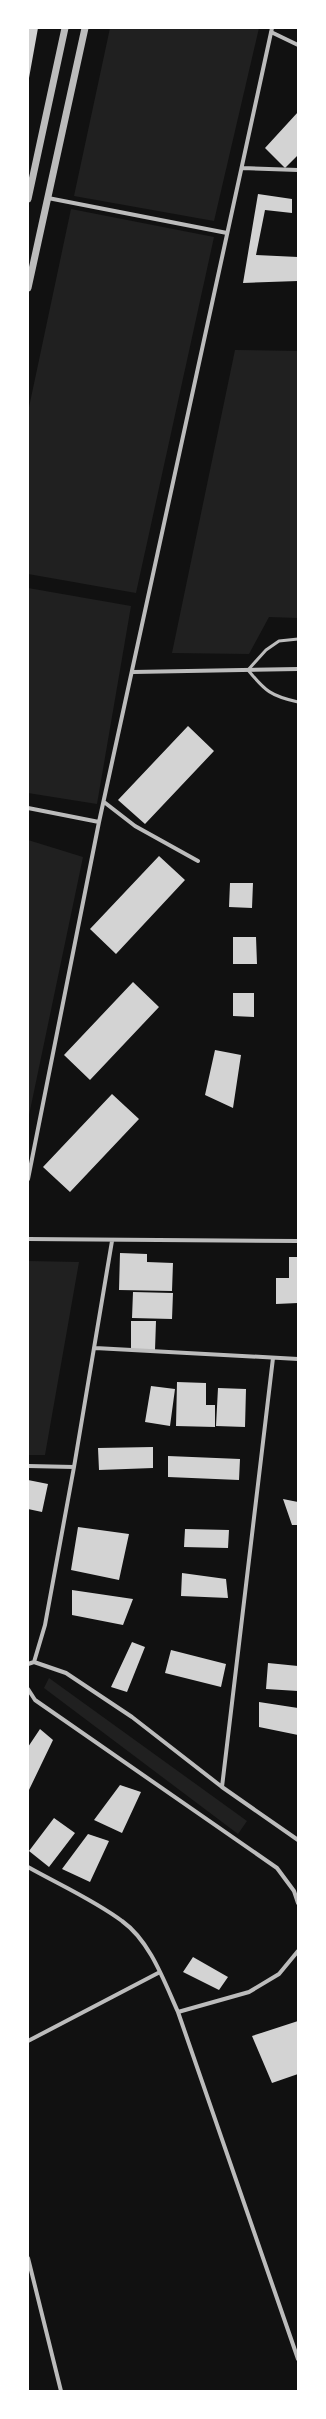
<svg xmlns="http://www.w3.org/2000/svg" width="326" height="2419" viewBox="0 0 326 2419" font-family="'Golos Text',sans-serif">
	<rect width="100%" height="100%" fill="#111"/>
	<path fill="#202020" d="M 110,28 L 259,28 L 214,221 L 74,196 Z
		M 71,209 L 214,237 L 136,593 L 28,574 L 28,412 Z
		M 235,350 L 298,351 L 298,618 L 269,617 L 249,654 L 172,653 Z
		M 28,588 L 131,606 L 97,804 L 28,793 Z
		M 28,840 L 83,857 L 28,1120 Z
		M 28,1261 L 79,1262 L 45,1455 L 28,1455 Z
		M 49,1678 L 247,1821 L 238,1834 L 44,1688 Z"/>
	<path fill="#d3d3d3" d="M 28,28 L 38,28 L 29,78 L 28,78 Z
		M 298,112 L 298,155 L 285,168 L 265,148 Z
		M 258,194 L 292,199 L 292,213 L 265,210 L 256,255 L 298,257 L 298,281 L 243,283 Z
		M 188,726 L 214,751 L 145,824 L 118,800 Z
		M 159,856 L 185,880 L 116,954 L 90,929 Z
		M 230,883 L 253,883 L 252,908 L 229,907 Z
		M 233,937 L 256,937 L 257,964 L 233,964 Z
		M 133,982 L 159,1007 L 90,1080 L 64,1055 Z
		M 233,993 L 254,993 L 254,1017 L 233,1016 Z
		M 215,1050 L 241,1055 L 233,1108 L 205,1095 Z
		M 112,1094 L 139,1119 L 70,1192 L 43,1167 Z
		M 120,1253 L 147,1254 L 147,1262 L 173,1263 L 172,1291 L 119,1290 Z
		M 289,1257 L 298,1257 L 298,1303 L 276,1304 L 276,1278 L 289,1278 Z
		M 133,1292 L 173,1293 L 172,1319 L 132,1318 Z
		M 131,1321 L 156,1321 L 155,1350 L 131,1349 Z
		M 177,1382 L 206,1383 L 206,1405 L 215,1405 L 215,1427 L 176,1426 Z
		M 151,1386 L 175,1389 L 170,1426 L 145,1422 Z
		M 218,1388 L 246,1389 L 245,1427 L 216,1426 Z
		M 153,1447 L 153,1468 L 99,1470 L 98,1448 Z
		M 168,1456 L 240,1459 L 239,1480 L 168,1477 Z
		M 28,1480 L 48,1484 L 42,1512 L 28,1509 Z
		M 283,1499 L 298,1502 L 298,1525 L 292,1525 Z
		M 78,1527 L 129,1534 L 119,1580 L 71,1570 Z
		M 185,1529 L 229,1530 L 228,1548 L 184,1547 Z
		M 182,1573 L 226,1579 L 228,1598 L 181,1596 Z
		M 72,1590 L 133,1599 L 123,1625 L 72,1615 Z
		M 132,1642 L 145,1647 L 127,1692 L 111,1687 Z
		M 171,1650 L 226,1664 L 221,1687 L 165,1673 Z
		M 268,1663 L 298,1666 L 298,1691 L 266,1689 Z
		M 259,1702 L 298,1708 L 298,1735 L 259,1727 Z
		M 40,1729 L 53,1740 L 28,1792 L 28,1747 Z
		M 120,1785 L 141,1792 L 122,1833 L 94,1820 Z
		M 54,1818 L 75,1833 L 49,1867 L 29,1851 Z
		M 88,1834 L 109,1841 L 90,1882 L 62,1869 Z
		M 193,1957 L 228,1977 L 219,1990 L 183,1972 Z
		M 298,2021 L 298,2074 L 272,2083 L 252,2036 Z"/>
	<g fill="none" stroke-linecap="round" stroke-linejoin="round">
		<path stroke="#bcbcbc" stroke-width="3" d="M 298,639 L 279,641 L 266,650 L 248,670 C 265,691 271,696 298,702"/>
		<path stroke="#bcbcbc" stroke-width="4" d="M 271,32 L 298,45
			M 242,168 L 298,170
			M 48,198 L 227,233
			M 133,672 L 298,669
			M 104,802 L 135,826 L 198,861
			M 28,808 L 99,822
			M 28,1179 L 99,822 L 272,28
			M 28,1239 L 298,1241
			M 95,1348 L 298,1359
			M 28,1466 L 74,1467
			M 34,1662 L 66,1673 L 132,1717 L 222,1787 L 298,1840
			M 28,1664 L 34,1662 L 45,1625 L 74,1467 L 112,1241
			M 28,1689 L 35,1700 L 277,1868 L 294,1891 L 298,1903
			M 222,1787 L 273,1358
			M 28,1867 C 58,1884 94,1900 122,1921 C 150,1941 164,1981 178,2012 L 298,2359
			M 178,2012 L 249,1992 L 279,1974 L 298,1951
			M 28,2041 L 160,1972
			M 28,2258 L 61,2391"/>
		<path stroke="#bcbcbc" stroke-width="7" d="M 28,199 L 65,28
			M 28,288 L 85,28"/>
	</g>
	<rect width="326" height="2419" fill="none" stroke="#ffffff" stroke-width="58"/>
</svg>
